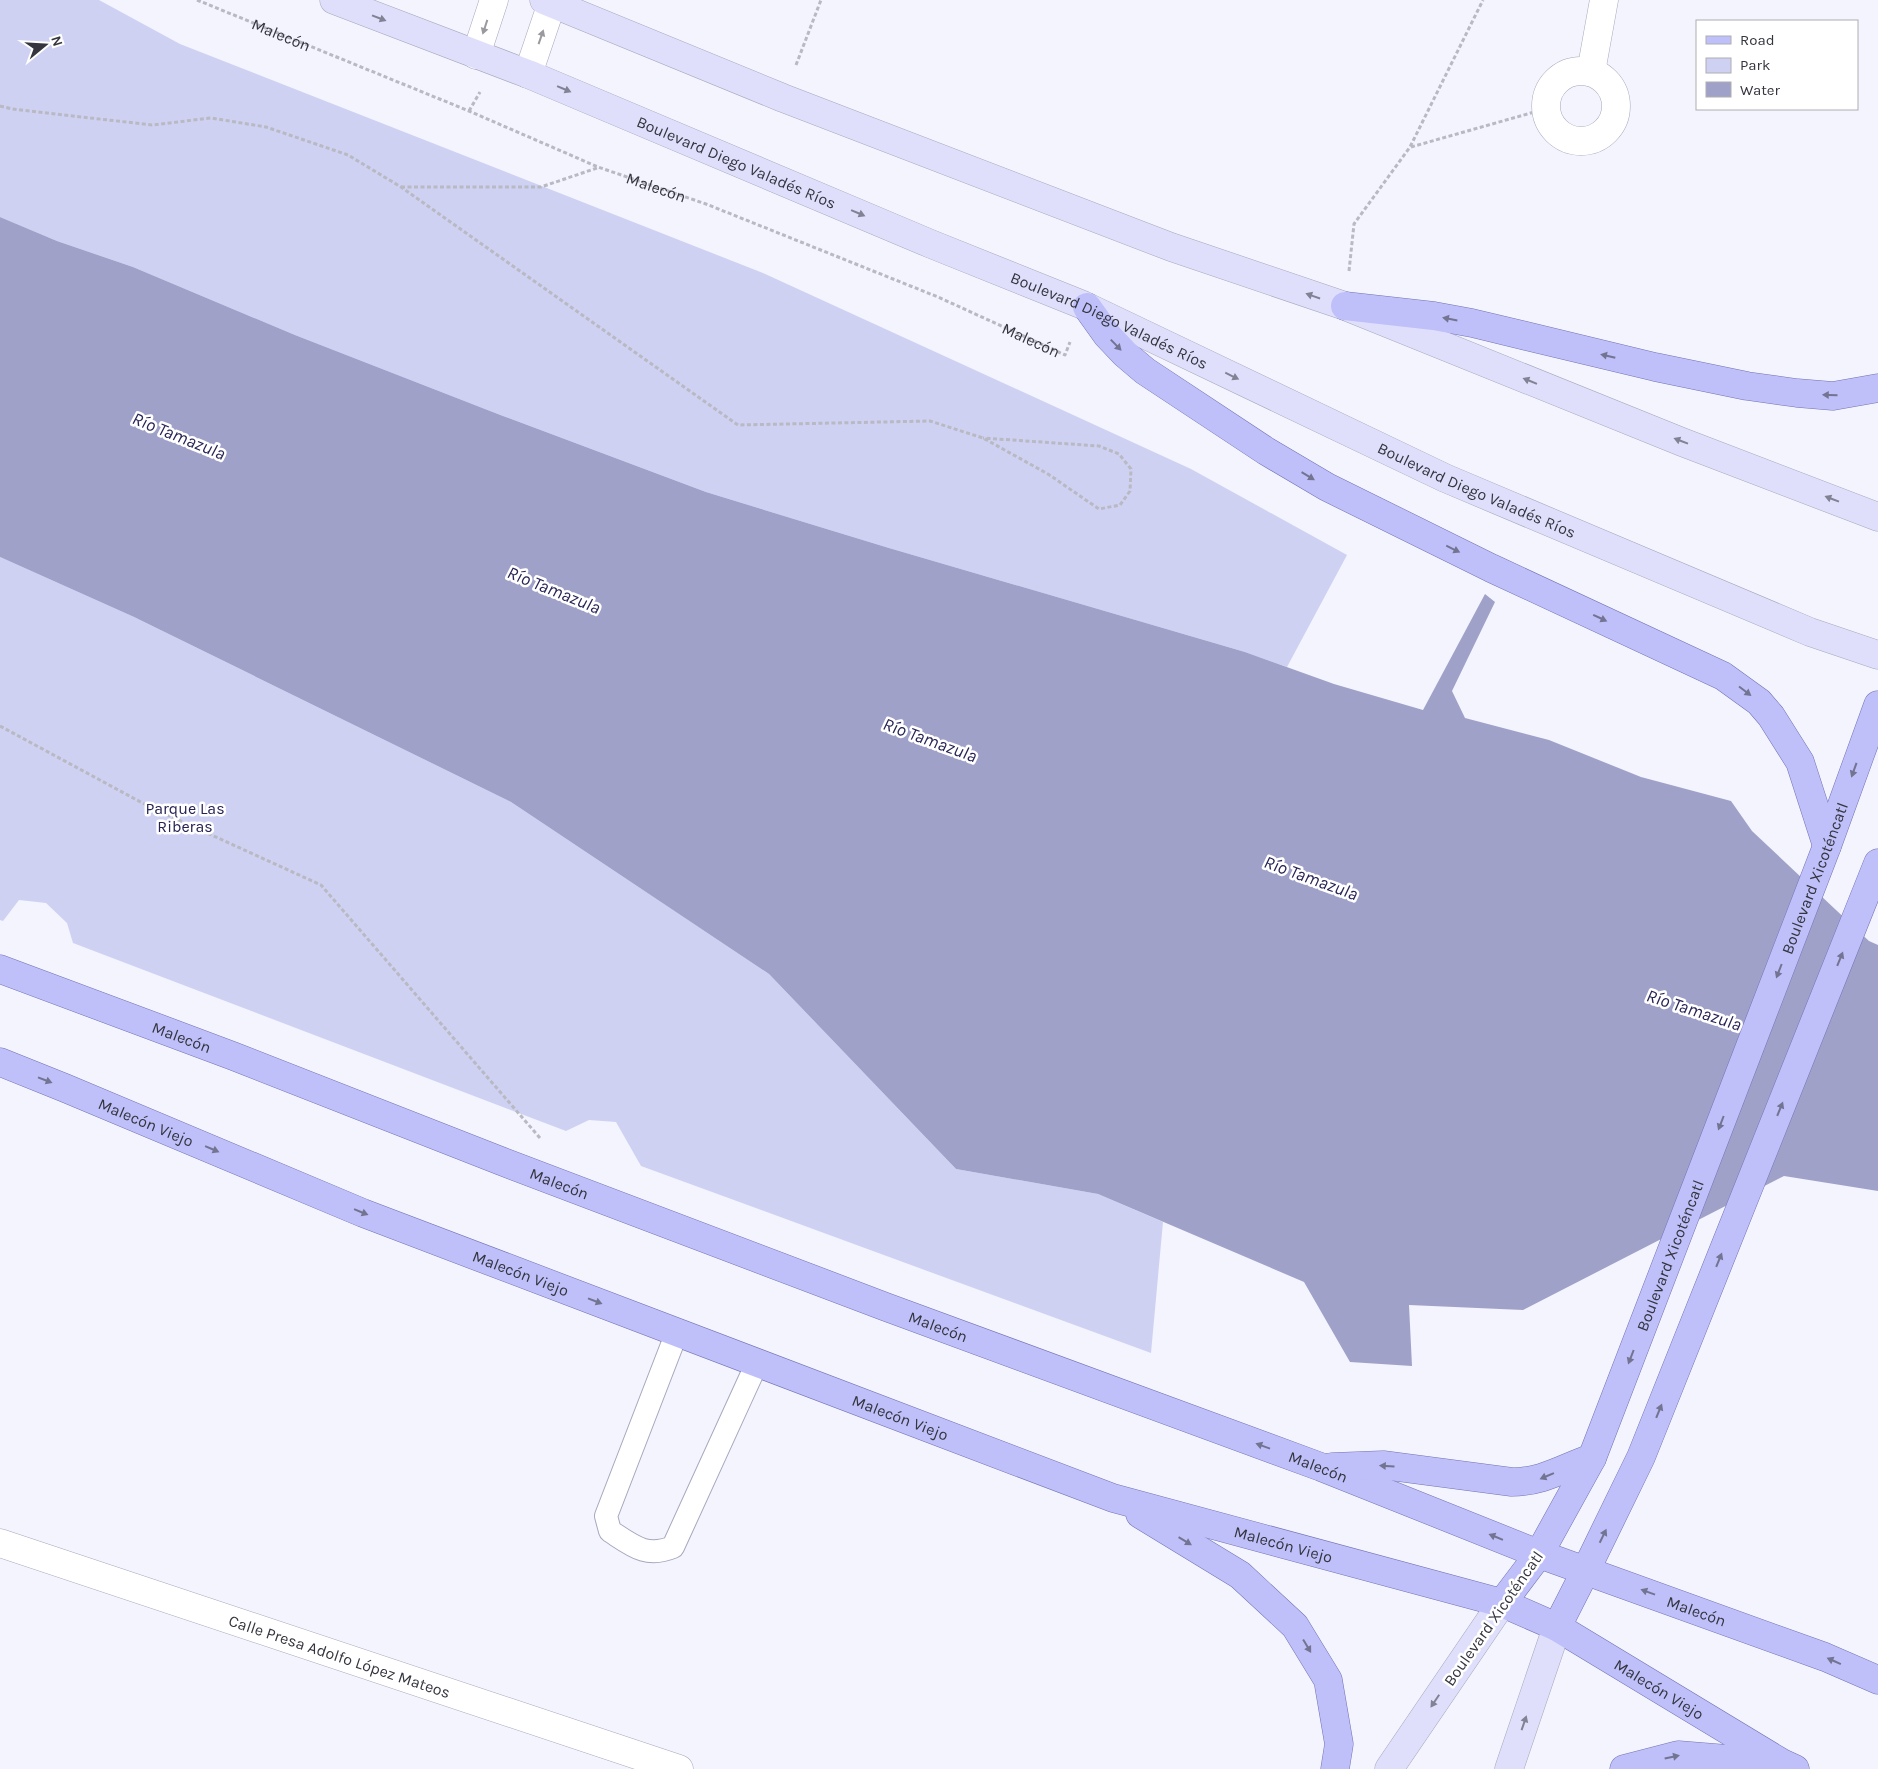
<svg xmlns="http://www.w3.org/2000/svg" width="1878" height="1769" viewBox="0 0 1878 1769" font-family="Karla,sans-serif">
	<rect width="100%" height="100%" fill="#f3f4fd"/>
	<path fill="#cfd1f3" d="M 0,0 L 99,0 L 180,44 L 763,273 L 1191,469 L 1347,555 L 1287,667 L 1245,652 L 889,548 L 706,492 L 503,416 L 295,335 L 133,267 L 57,241 L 0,217 Z
		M 0,557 L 134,617 L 511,802 L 769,974 L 956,1169 L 1098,1194 L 1163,1222 L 1151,1353 L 641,1166 L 616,1122 L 589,1120 L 566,1131 L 73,943 L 67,923 L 46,903 L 19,900 L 3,921 L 0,920 Z"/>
	<path fill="#a0a1c9" d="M 0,217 L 57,241 L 133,267 L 295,335 L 503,416 L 706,492 L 889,548 L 1245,652 L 1334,684 L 1423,710 L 1485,594 L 1495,602 L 1452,691 L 1465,718 L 1549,740 L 1641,777 L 1731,801 L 1752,831 L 1869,941 L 1878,945 L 1878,1191 L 1784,1176 L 1523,1310 L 1409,1305 L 1412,1366 L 1350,1362 L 1304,1282 L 1098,1194 L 956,1169 L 769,974 L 511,802 L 134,617 L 0,557 Z"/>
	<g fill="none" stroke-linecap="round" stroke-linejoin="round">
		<defs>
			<path id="service" d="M 677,1332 L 606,1516 L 610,1531 C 633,1546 646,1558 673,1547 L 757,1363"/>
			<g id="minor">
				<path d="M 476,55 L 494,0"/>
				<circle cx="1581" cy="106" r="35"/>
				<path d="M 1591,72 L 1604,0"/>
				<path d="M 528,74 L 553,0"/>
				<path id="s2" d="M 0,1543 L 679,1769"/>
			</g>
			<g id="secondary">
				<path id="s3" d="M 334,0 L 528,74 L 931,244 L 1083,305 L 1445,478 L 1810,632 L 1878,655"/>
				<path d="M 544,0 L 783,98 L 1171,247 L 1345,306 L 1682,442 L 1878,517"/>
				<path d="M 1389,1769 L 1502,1603"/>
				<path d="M 1509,1769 L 1557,1627"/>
			</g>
			<g id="primary">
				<path d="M 1345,306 L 1434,316 L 1472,323 L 1655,367 L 1747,386 L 1797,393 L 1833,396 L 1878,388"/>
				<path d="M 1087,307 L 1107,335 L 1125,354 L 1145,371 L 1266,451 L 1327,487 L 1491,568 L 1723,676 L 1759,702 L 1771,716 L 1800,762 L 1827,846"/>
				<path id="s4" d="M 0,969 L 233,1056 L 501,1161 L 886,1307 L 1321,1467 L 1539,1554 L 1825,1657 L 1878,1680"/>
				<path id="s5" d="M 0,1062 L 65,1088 L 363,1213 L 1113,1498 L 1502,1603 L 1557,1627 L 1782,1763 L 1795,1769"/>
				<path d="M 1332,1467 L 1383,1465 L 1512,1482 C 1543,1482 1563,1468 1592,1458"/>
				<path d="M 1140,1514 L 1240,1575 L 1295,1626 L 1328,1680 L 1339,1744 L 1335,1769"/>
				<path id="s6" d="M 1502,1603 L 1539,1554 L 1592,1458 L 1827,846 L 1878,705"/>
				<path d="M 1557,1627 L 1586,1570 L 1641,1457 L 1878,863"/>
				<path d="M 1624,1769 L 1678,1755 L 1776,1763"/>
			</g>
		</defs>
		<use href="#service" stroke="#a6a8bd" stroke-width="24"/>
		<use href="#minor" stroke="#a6a8bd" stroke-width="29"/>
		<use href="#secondary" stroke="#a6a8bd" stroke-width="29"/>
		<use href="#primary" stroke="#7373b5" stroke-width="29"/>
		<g stroke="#b8b9c2" stroke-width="3" stroke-dasharray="4 2.5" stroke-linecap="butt">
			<path id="s1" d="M 197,0 L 469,111 L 598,167 L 706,204 L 938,297 L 1065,355 L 1070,342"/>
			<path d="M 796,65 L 821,0"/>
			<path d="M 0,106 L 12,109 L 152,125 L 211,118 L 266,127 L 348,155 L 401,187 L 738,425 L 930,421 L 983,438 L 1048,474 L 1099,509 L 1120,505 L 1130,491 L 1131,469 L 1119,454 L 1099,446 L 983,438"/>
			<path d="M 469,111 L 480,92"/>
			<path d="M 1411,147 L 1545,109"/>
			<path d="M 401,187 L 541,187 L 597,168"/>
			<path d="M 1349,271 L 1354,224 L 1410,147 L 1483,0"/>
			<path d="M 0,726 L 148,806 L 321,885 L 540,1138"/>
		</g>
		<use href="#service" stroke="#fff" stroke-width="22"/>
		<use href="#minor" stroke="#fff" stroke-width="28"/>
		<use href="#secondary" stroke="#dfdffc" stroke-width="28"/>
		<use href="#primary" stroke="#bfbff9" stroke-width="28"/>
	</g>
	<defs><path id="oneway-solid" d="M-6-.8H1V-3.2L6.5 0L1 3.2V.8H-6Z" transform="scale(1.25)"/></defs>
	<g fill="#818294">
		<use href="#oneway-solid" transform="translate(379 18) rotate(21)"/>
		<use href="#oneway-solid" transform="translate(564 89) rotate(23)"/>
		<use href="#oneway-solid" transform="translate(858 213) rotate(23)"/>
		<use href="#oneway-solid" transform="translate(1313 296) rotate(-161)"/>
		<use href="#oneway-solid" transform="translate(1232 376) rotate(26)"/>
		<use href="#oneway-solid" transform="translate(1530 381) rotate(-158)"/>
		<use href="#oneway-solid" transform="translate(1681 441) rotate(-159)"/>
		<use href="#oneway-solid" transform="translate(1832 499) rotate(-159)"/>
		<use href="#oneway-solid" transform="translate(1435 1701) rotate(124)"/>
		<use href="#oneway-solid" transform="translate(1524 1723) rotate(-71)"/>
	</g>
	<g fill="#9a9a9e">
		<use href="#oneway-solid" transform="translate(485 27) rotate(108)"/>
		<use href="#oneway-solid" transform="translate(541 37) rotate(-71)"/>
	</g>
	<g fill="#737392">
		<use href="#oneway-solid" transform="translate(1450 319) rotate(-169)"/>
		<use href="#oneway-solid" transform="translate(1116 345) rotate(46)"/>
		<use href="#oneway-solid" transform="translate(1608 356) rotate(-167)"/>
		<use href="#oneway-solid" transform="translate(1830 395) rotate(-179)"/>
		<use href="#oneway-solid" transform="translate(1308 476) rotate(31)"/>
		<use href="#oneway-solid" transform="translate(1453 549) rotate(26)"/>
		<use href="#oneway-solid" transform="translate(1600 618) rotate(25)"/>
		<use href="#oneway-solid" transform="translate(1745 691) rotate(37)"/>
		<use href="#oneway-solid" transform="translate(1854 770) rotate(110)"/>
		<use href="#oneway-solid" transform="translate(1840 959) rotate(-68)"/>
		<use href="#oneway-solid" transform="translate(1779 971) rotate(111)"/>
		<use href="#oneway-solid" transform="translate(45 1080) rotate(21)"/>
		<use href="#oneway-solid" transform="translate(1780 1109) rotate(-68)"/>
		<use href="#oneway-solid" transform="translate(1721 1123) rotate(111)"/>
		<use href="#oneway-solid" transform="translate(212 1149) rotate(23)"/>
		<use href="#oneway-solid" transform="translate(361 1212) rotate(22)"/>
		<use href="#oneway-solid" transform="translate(1719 1260) rotate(-68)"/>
		<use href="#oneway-solid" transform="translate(595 1301) rotate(21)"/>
		<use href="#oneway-solid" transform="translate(1631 1357) rotate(111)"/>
		<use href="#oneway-solid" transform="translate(1659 1411) rotate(-68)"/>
		<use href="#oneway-solid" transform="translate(1263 1446) rotate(-160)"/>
		<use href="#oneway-solid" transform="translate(1387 1466) rotate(-177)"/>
		<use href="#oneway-solid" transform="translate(1547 1476) rotate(157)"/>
		<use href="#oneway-solid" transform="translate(1603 1536) rotate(-64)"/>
		<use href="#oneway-solid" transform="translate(1496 1537) rotate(-158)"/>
		<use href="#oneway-solid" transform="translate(1185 1541) rotate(31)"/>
		<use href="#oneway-solid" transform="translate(1648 1592) rotate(-160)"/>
		<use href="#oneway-solid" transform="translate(1307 1646) rotate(59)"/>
		<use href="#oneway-solid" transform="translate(1834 1661) rotate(-156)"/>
		<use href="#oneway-solid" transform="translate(1672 1757) rotate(-12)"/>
	</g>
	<g text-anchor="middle" stroke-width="5" stroke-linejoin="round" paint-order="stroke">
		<g font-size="16" fill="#34353e" stroke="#fff">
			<text dy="6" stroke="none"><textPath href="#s1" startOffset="91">Malecón</textPath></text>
			<text dy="6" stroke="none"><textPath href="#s3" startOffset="434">Boulevard Diego Valadés Ríos</textPath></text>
			<text dy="6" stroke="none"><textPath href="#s1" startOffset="496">Malecón</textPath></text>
			<text dy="6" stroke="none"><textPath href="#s3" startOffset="839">Boulevard Diego Valadés Ríos</textPath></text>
			<text dy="6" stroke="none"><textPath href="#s1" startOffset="901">Malecón</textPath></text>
			<text dy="6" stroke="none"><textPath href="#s3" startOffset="1244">Boulevard Diego Valadés Ríos</textPath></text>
			<text dy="6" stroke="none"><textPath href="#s6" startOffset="792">Boulevard Xicoténcatl</textPath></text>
			<text dy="6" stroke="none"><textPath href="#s4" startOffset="194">Malecón</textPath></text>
			<text dy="6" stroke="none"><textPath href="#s5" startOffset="158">Malecón Viejo</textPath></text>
			<text dy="6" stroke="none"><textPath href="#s4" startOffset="599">Malecón</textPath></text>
			<text dy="6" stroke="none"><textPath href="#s6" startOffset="388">Boulevard Xicoténcatl</textPath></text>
			<text dy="6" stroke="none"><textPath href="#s5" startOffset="562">Malecón Viejo</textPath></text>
			<text dy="6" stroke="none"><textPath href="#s4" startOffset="1004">Malecón</textPath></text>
			<text dy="6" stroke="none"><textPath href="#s5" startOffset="968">Malecón Viejo</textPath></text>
			<text dy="6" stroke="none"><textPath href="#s4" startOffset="1409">Malecón</textPath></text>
			<text dy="6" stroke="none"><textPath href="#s5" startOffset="1372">Malecón Viejo</textPath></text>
			<text dy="6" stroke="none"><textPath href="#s4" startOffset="1814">Malecón</textPath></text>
			<text transform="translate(1493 1618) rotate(-55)" y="6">Boulevard Xicoténcatl</text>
			<text dy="6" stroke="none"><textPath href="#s2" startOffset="358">Calle Presa Adolfo López Mateos</textPath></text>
			<text dy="6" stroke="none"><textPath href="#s5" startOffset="1778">Malecón Viejo</textPath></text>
		</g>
		<g font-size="16" fill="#262254" stroke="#fff">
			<text x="185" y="814">Parque Las<tspan x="185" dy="18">Riberas</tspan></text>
		</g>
		<g font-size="18" font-style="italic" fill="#272356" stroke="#fff">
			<text transform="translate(179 436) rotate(22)" y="6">Río Tamazula</text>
			<text transform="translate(554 590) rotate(22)" y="6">Río Tamazula</text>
			<text transform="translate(930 740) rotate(20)" y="6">Río Tamazula</text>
			<text transform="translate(1311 878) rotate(20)" y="6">Río Tamazula</text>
			<text transform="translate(1694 1010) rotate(18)" y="6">Río Tamazula</text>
		</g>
	</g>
	<rect x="1696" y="20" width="162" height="90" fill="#ffffff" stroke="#aeaeb2"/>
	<rect x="1706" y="36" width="25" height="8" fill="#bfbff9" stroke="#aeaeb2"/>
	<text x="1740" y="45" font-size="15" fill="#34353e">Road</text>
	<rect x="1706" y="58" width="25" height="15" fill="#cfd1f3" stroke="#aeaeb2"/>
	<text x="1740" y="70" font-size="15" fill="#34353e">Park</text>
	<rect x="1706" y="82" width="25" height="15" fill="#a0a1c9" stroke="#aeaeb2"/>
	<text x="1740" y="95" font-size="15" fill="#34353e">Water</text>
	<g transform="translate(45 45) rotate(72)" stroke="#ffffff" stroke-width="4" paint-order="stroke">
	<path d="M0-4L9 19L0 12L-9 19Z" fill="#34353e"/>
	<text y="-8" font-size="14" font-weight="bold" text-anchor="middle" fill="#34353e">N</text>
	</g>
</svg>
